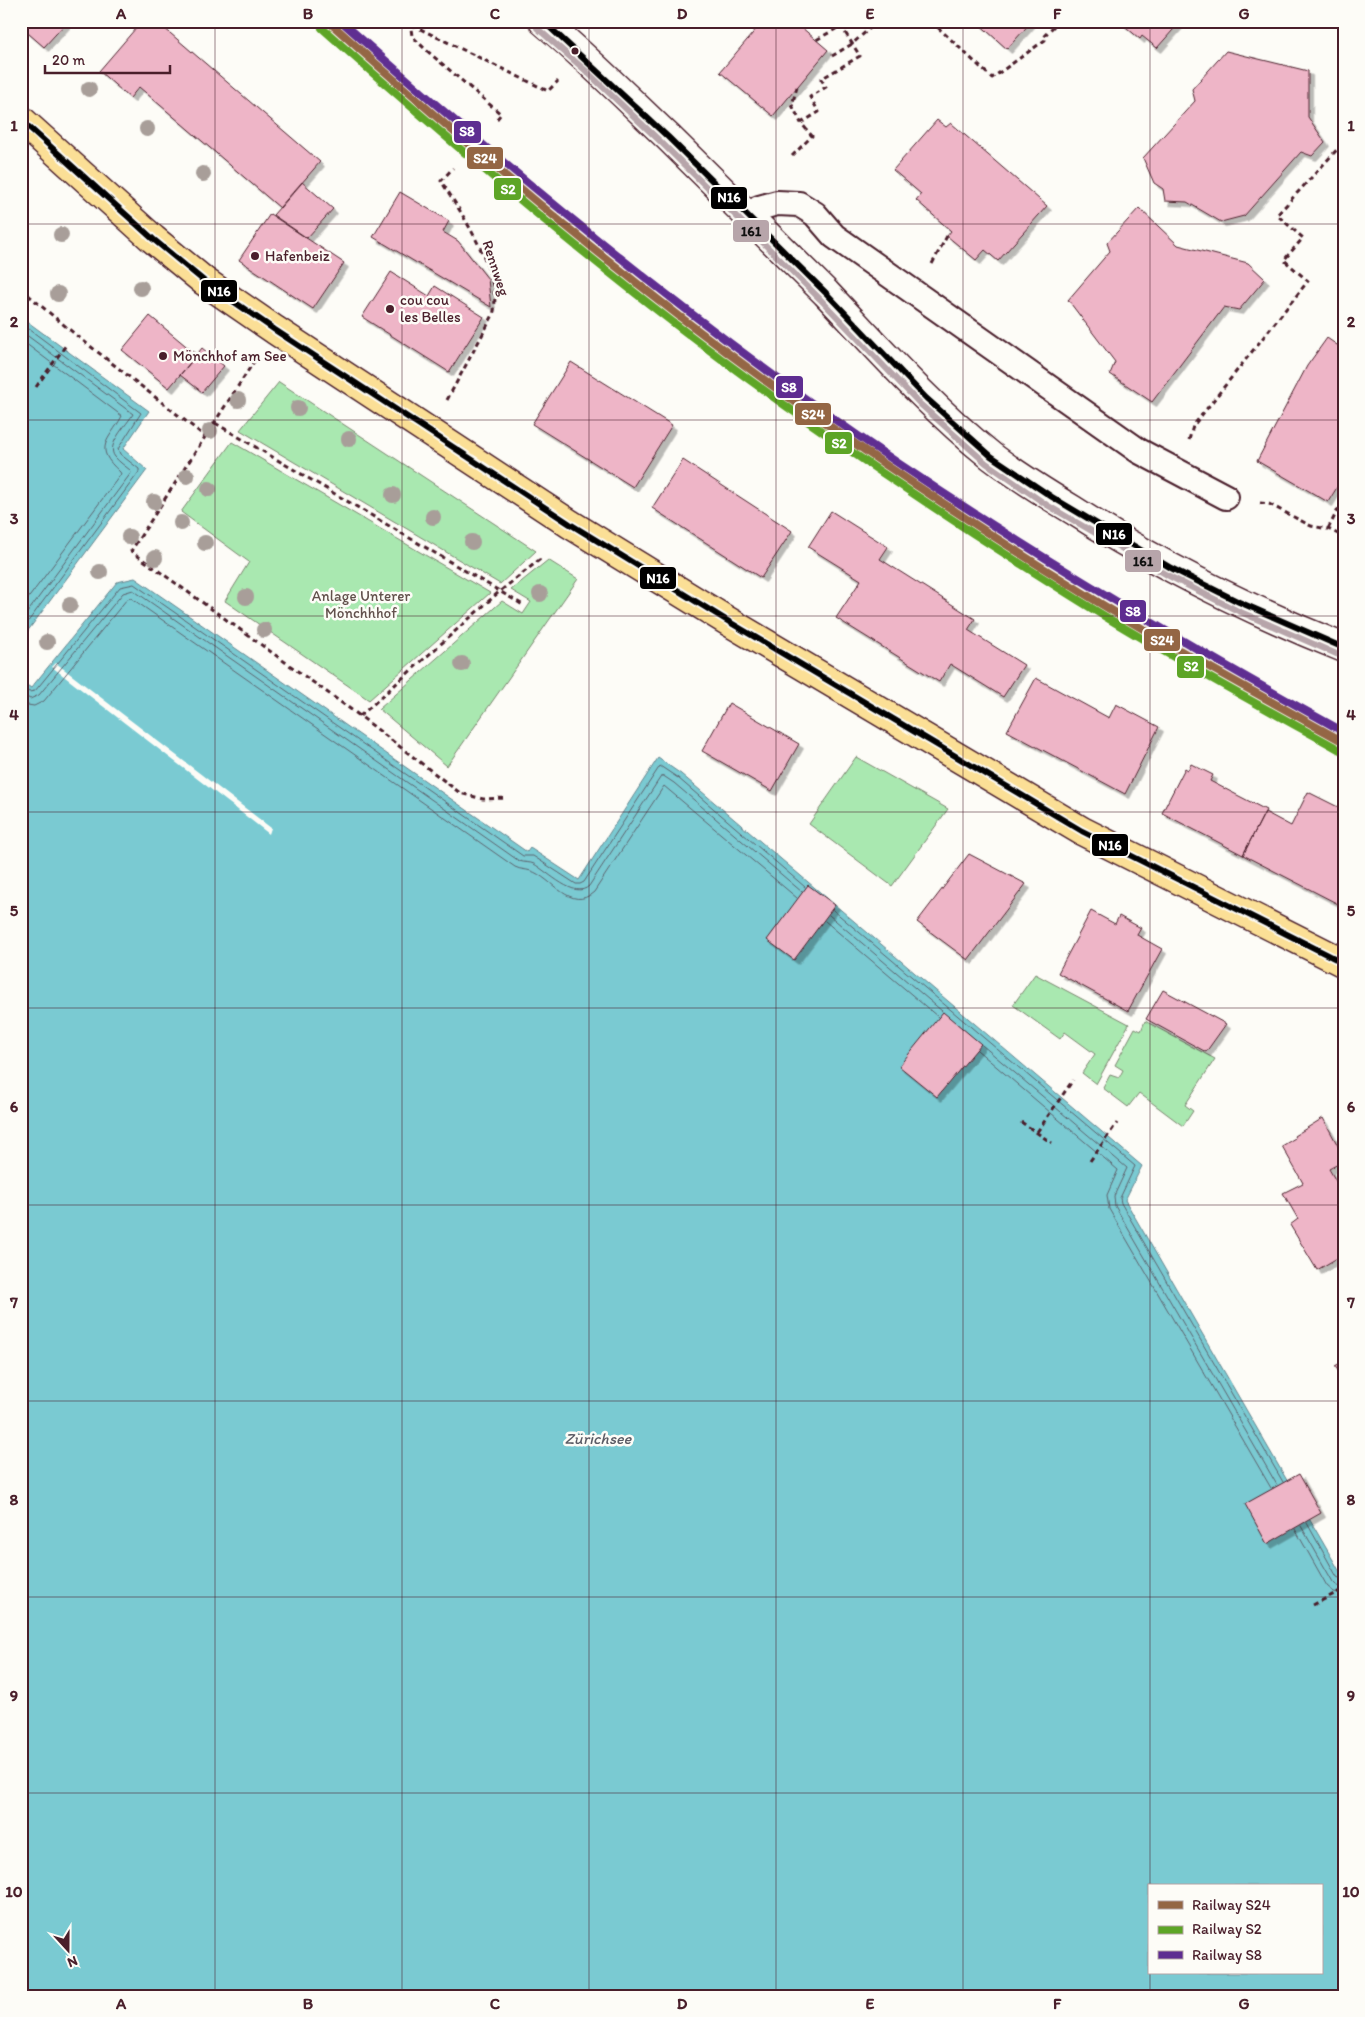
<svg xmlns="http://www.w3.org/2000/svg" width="1365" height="2017" viewBox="0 0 1365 2017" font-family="Itim,sans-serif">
	<defs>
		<filter id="shadow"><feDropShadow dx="4.5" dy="4.5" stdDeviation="0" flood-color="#0004"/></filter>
	</defs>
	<rect width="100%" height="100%" fill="#fdfcf7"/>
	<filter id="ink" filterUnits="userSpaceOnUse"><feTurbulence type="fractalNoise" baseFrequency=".02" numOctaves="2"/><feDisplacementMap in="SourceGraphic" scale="10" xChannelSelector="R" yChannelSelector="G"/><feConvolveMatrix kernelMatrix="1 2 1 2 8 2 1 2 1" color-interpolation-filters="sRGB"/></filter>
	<g filter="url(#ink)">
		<path fill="#a9e8b0" stroke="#7a846e" d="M 279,382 L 536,551 L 500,584 L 240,430 Z
			M 232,442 L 490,593 L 369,700 L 225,601 L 249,562 L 181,512 Z
			M 548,560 L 578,579 L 447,766 L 379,709 L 502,601 L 523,614 L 531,602 L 511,590 Z
			M 856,757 L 948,809 L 892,886 L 809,824 Z
			M 1035,974 L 1129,1024 L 1096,1084 L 1082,1073 L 1095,1054 L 1065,1032 L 1060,1039 L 1013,1005 Z
			M 1145,1021 L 1215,1059 L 1185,1105 L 1193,1111 L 1183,1126 L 1139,1093 L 1128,1107 L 1103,1088 L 1110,1075 L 1119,1078 L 1123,1070 L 1115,1065 L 1135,1028 L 1141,1031 Z"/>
		<path fill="#7acad2" stroke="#67868f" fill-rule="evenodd" d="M 21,317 L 149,411 L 123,449 L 147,470 L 21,640 Z
			M 135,578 L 527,852 L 530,848 L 579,880 L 658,758 L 681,774 L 1142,1166 L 1125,1200 L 1344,1579 L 1344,1996 L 21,1996 L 21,681 L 31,688 L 117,582 ZM 1149,1886 L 1321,1886 L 1321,1973 L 1149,1973 Z"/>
		<path fill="#fdfcf7" d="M 56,663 L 271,828 L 269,834 L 52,667 Z"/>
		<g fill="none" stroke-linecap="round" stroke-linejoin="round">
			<path stroke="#5d636e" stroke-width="1" d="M 21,323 L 141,413 L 118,449 L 120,454 L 139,469 L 139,472 L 21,631
				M 21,331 L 133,414 C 127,425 105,445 115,457 C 119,462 125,466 130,470 L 131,473 L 21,621
				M 21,340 L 122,416 C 109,441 92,447 120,472 L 121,474 L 21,608
				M 21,687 L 29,692 L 35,691 L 120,587 L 134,584 L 523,856 L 533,856 L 576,884 L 580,884 L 584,882 L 660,766 L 678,778 L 805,887
				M 21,694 L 30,699 L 39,695 L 123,593 L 133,590 L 519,861 C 525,863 530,862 534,864 C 548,872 575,900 589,886 L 662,775 L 674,783 L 802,892
				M 21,704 L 34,706 L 44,701 L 127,599 L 131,598 L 515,867 C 521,870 525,869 531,871 C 551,877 571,913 594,892 L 664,786 L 797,898
				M 833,910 L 1135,1166 L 1120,1198 L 1121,1203 L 1283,1482
				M 829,915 L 942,1011
				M 825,921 L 938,1017
				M 982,1045 L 1127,1168 L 1114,1196 L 1115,1206 L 1277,1485
				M 977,1050 L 1118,1170 L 1107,1195 L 1109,1209 L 1271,1488
				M 1307,1523 L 1337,1577 L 1344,1580
				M 1301,1526 L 1333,1582 L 1337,1586 L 1344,1587
				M 1295,1529 L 1327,1586 L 1334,1592 L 1344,1594"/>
		</g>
		<path fill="#eeb5c7" stroke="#4a1f2b" filter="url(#shadow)" d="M 21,21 L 66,21 L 67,22 L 44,47 L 21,27 Z
			M 142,21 L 156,21 L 320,162 L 280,208 L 139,87 L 130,98 L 99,71 Z
			M 763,21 L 794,21 L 828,50 L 773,116 L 720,72 Z
			M 976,21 L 1032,21 L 1007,49 Z
			M 1181,21 L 1157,48 L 1142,36 L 1140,39 L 1120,22 Z
			M 1226,51 L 1308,71 L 1308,117 L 1325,142 L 1312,156 L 1301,152 L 1244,216 L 1221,222 L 1187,202 L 1165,201 L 1163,189 L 1154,183 L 1143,158 L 1195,101 L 1192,89 Z
			M 937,120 L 946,127 L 951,123 L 1047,206 L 998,261 L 985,250 L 976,260 L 947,236 L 951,231 L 916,200 L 921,194 L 893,170 Z
			M 302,182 L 333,209 L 307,238 L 273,215 Z
			M 400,192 L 449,221 L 443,232 L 458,241 L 488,279 L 491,307 L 373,237 Z
			M 1139,208 L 1178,245 L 1248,263 L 1265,279 L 1239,310 L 1224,307 L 1152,402 L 1110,374 L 1115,362 L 1068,300 L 1110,251 L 1107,243 Z
			M 270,214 L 344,263 L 313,309 L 239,260 Z
			M 391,272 L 429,296 L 435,286 L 484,317 L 449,372 L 362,317 Z
			M 150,316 L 197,355 L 169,388 L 122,350 Z
			M 1327,338 L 1340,347 L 1344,342 L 1344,476 L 1328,502 L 1257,461 L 1307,366 Z
			M 202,348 L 224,366 L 202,392 L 180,375 Z
			M 571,362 L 672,425 L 633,487 L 532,424 Z
			M 683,460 L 792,531 L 761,578 L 652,508 Z
			M 831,511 L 888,547 L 880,559 L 975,619 L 968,630 L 1024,665 L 1003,697 L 950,664 L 939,682 L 836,618 L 861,580 L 808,547 Z
			M 1036,678 L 1109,718 L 1116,704 L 1159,727 L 1125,794 L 1007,731 Z
			M 729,703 L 799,744 L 772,791 L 702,751 Z
			M 1191,764 L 1213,775 L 1210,781 L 1266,810 L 1243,855 L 1162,813 L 1185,768 L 1188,770 Z
			M 1308,792 L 1344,810 L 1344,841 L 1342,845 L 1344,846 L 1344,907 L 1243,855 L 1265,812 L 1291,826 Z
			M 969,854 L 1026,884 L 968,960 L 917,922 Z
			M 808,885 L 835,905 L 794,960 L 767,940 Z
			M 1091,911 L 1115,924 L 1119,916 L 1141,928 L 1137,935 L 1162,949 L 1128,1011 L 1058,973 Z
			M 1163,990 L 1226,1024 L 1206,1052 L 1146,1019 Z
			M 943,1012 L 981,1044 L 937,1097 L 899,1066 Z
			M 1323,1118 L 1344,1157 L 1344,1161 L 1329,1169 L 1344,1195 L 1344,1254 L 1317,1270 L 1290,1225 L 1298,1219 L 1283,1193 L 1303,1183 L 1282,1146 L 1295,1138 L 1294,1136 Z
			M 1344,1361 L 1344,1380 L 1335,1366 Z
			M 1299,1474 L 1321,1513 L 1267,1544 L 1245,1504 Z"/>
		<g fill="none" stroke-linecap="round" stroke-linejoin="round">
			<defs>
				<path id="service" d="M 751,217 L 759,208 L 777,203 L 799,204 L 815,214 L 834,236 L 1139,451 L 1226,497"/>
				<path id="tertiary" d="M 543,21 C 587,58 627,98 668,137 C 721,189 774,241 826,293 C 879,349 931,408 991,456 C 1017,476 1045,493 1073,510 C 1158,565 1250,610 1344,648"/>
				<path id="primary" d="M 21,120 L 153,239 L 204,281 L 275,330 L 570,524 L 726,620 L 1082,831 L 1344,963"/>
			</defs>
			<use href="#service" stroke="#4a1f2b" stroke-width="28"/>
			<use href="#tertiary" stroke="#4a1f2b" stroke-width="31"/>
			<use href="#primary" stroke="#4a1f2b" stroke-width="31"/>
			<path stroke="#4a1f2b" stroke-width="3" stroke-dasharray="5 4" stroke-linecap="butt" d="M 410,21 L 412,36 L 426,50 L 501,114 L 496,120
				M 931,21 L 992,78 L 1045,40 L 1044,36 L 1059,21
				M 412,25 L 548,91 L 558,81
				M 832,56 L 852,44 L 878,21
				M 797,87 L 792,105 L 801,123
				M 792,156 L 812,136 L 801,123 L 819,112 L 810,97 L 826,87 L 821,79 L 860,56 L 841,26 L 816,40
				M 932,264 L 947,236
				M 21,289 L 76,335 L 206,437
				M 255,360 L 131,551 L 360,716 L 460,793 L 483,799 L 506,798
				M 36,387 L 66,345
				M 447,400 L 493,315 C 504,277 462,213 441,181 L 453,168
				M 215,423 L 523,605
				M 1189,440 L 1193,426 L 1308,281 L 1284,260 L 1303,238 L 1277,215 L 1344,142
				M 1260,503 L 1269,504 L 1311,526 L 1328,529 L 1344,537
				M 1328,529 L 1344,498
				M 360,716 L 499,592 L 543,557
				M 1021,1122 L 1052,1143
				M 1037,1132 L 1073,1080
				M 1090,1161 L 1117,1123
				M 1313,1605 L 1344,1589"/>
			<use href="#service" stroke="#fdfcf7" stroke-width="24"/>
			<use href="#tertiary" stroke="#fdfcf7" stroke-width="28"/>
			<use href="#primary" stroke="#fbdf96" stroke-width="28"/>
			<defs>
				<path id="bus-1" d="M 543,21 L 668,137 L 826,293 L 926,398 L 991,456 L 1052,497 L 1171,568 L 1239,602 L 1344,648
					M 21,120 L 153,239 L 204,281 L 275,330 L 570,524 L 726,620 L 1082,831 L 1344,963"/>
				<path id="bus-2" d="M 537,28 L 585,70 L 662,143 L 820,299 L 920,404 L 986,463 L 1047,505 L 1167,575 L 1236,610 L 1341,656"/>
			</defs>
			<use href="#bus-1" stroke="#fdfcf7" stroke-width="10"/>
			<use href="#bus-2" stroke="#fdfcf7" stroke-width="10"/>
			<use href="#bus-1" stroke="#000" stroke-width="6"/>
			<use href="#bus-2" stroke="#b7a5aa" stroke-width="6"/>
			<defs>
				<path id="rail-1" d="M 328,21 C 484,161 644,296 815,416 C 899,475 985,532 1072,586 C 1160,641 1252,691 1344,742"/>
				<path id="rail-2" d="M 322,28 C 478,167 638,303 810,423 C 894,482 980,539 1067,593 C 1156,649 1248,699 1340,750"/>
				<path id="rail-3" d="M 341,21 C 494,158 651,288 817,407 C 986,527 1163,632 1344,732"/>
			</defs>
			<use href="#rail-1" stroke="#fdfcf7" stroke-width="11"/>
			<use href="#rail-2" stroke="#fdfcf7" stroke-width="11"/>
			<use href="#rail-3" stroke="#fdfcf7" stroke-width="11"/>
			<use href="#rail-1" stroke="#946644" stroke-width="8"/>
			<use href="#rail-2" stroke="#5da526" stroke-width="8"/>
			<use href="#rail-3" stroke="#5e2d91" stroke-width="8"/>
		</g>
		<g fill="#a89e99">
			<circle cx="89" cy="89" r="8"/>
			<circle cx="147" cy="129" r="8"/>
			<circle cx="203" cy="174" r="8"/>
			<circle cx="61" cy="235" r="8"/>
			<circle cx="141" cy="288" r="8"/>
			<circle cx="58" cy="294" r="8"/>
			<circle cx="238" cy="400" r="8"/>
			<circle cx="298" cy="408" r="8"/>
			<circle cx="210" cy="431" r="8"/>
			<circle cx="349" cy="439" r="8"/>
			<circle cx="187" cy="476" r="8"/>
			<circle cx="209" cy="489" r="8"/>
			<circle cx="393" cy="495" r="8"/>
			<circle cx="154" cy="502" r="8"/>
			<circle cx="433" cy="517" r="8"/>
			<circle cx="181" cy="523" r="8"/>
			<circle cx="129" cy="537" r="8"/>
			<circle cx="472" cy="542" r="8"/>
			<circle cx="205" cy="543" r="8"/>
			<circle cx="155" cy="558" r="8"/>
			<circle cx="100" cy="572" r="8"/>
			<circle cx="540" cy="594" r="8"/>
			<circle cx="246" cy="597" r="8"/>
			<circle cx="70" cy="605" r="8"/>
			<circle cx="264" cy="630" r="8"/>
			<circle cx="47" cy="642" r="8"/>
			<circle cx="462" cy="664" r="8"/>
		</g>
	</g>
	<path fill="none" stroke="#4a1f2b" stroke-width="1" stroke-opacity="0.55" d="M 215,21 L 215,1996M 402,21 L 402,1996M 589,21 L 589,1996M 776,21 L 776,1996M 963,21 L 963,1996M 1150,21 L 1150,1886M 21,224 L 1344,224M 21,420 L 1344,420M 21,616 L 1344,616M 21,812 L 1344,812M 21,1008 L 1344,1008M 21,1205 L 1344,1205M 21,1401 L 1344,1401M 21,1597 L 1344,1597M 21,1793 L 1344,1793M 1150,1973 L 1150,1996"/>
	<g fill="#4a1f2b" stroke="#fdfcf7" stroke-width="2">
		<circle cx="575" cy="51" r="4.5"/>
		<circle cx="255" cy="256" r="5"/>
		<circle cx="390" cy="309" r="5"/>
		<circle cx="163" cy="356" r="5"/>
	</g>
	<g text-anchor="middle" stroke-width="5" stroke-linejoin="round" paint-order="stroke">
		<g font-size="15" fill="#4a1f2b" stroke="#fdfcf7" text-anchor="start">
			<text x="265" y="261">Hafenbeiz</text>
			<text x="400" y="305">cou cou<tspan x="400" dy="17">les Belles</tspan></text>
			<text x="173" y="361">Mönchhof am See</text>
		</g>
		<g font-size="15" fill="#4a1f2b" stroke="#fdfcf7">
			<text transform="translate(496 268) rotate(72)" y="5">Rennweg</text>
		</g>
		<g font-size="15" fill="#62514c" stroke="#fdfcf7">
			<text x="361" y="601">Anlage Unterer<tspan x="361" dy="17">Mönchhhof</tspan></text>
		</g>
		<g font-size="16" font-style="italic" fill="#5b5b65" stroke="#fdfcf7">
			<text x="598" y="1444">Zürichsee</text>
		</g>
	</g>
	<g stroke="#fdfcf7" stroke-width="2">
		<rect x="453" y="120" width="29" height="24" rx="5" fill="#5e2d91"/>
		<rect x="466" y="146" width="38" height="24" rx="5" fill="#946644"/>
		<rect x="493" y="177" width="29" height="24" rx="5" fill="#5da526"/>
		<rect x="710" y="186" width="38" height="24" rx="5" fill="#000"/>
		<rect x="732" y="219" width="38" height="24" rx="5" fill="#b7a5aa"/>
		<rect x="200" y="279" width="38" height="24" rx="5" fill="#000"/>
		<rect x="775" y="375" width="29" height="24" rx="5" fill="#5e2d91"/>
		<rect x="794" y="402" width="38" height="24" rx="5" fill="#946644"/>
		<rect x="824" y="431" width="29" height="24" rx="5" fill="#5da526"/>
		<rect x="1095" y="522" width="38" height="24" rx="5" fill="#000"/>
		<rect x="1124" y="549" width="38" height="24" rx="5" fill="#b7a5aa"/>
		<rect x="639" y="566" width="38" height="24" rx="5" fill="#000"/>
		<rect x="1119" y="599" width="28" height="24" rx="5" fill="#5e2d91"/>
		<rect x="1143" y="628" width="38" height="24" rx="5" fill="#946644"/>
		<rect x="1176" y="655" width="29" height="24" rx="5" fill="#5da526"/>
		<rect x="1091" y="833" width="38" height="24" rx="5" fill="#000"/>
	</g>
	<g font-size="14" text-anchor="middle" font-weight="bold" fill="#fff">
		<text x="467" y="136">S8</text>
		<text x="485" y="163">S24</text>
		<text x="508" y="194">S2</text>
		<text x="729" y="202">N16</text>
		<text x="219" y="296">N16</text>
		<text x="789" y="392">S8</text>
		<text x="813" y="419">S24</text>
		<text x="839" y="448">S2</text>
		<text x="1114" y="539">N16</text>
		<text x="658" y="583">N16</text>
		<text x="1133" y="616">S8</text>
		<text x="1162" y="645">S24</text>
		<text x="1191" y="671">S2</text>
		<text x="1110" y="850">N16</text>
	</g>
	<g font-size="14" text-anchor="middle" font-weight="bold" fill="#111">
		<text x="751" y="236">161</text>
		<text x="1143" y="566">161</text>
	</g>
	<rect width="1365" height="2017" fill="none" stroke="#fdfcf7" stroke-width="55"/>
	<rect x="1148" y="1884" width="175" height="90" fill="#fdfcf7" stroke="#b5a4a5"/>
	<rect x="1158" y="1901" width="25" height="8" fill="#946644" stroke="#b5a4a5"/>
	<text x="1192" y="1910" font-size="15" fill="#4a1f2b">Railway S24</text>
	<rect x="1158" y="1926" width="25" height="8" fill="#5da526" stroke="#b5a4a5"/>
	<text x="1192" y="1934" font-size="15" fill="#4a1f2b">Railway S2</text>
	<rect x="1158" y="1951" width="25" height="8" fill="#5e2d91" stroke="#b5a4a5"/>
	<text x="1192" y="1960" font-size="15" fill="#4a1f2b">Railway S8</text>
	<g transform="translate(68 1950) rotate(159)" stroke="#fdfcf7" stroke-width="4" paint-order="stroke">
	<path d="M0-4L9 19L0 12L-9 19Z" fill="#4a1f2b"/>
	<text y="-8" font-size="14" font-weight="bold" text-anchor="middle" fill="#4a1f2b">N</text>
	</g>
	<path d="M45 65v8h125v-8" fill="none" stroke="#4a1f2b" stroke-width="2.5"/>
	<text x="52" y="65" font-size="15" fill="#4a1f2b" stroke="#fdfcf7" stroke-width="4" paint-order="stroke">20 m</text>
	<rect x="28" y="28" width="1310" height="1962" fill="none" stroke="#4a1f2b" stroke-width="2"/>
	<g font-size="16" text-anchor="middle" font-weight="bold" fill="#4a1f2b">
		<text x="121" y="19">A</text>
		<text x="308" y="19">B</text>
		<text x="495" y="19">C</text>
		<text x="682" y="19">D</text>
		<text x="870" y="19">E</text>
		<text x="1057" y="19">F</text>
		<text x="1244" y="19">G</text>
		<text x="14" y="131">1</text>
		<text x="1351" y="131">1</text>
		<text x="14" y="327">2</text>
		<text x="1351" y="327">2</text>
		<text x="14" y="524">3</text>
		<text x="1351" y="524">3</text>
		<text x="14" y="720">4</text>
		<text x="1351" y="720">4</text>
		<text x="14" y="916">5</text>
		<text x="1351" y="916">5</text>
		<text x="14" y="1112">6</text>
		<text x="1351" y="1112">6</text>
		<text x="14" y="1308">7</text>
		<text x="1351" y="1308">7</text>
		<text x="14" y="1505">8</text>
		<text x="1351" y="1505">8</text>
		<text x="14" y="1701">9</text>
		<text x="1351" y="1701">9</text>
		<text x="14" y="1897">10</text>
		<text x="1351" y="1897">10</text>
		<text x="121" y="2009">A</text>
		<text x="308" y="2009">B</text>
		<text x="495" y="2009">C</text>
		<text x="682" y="2009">D</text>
		<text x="870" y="2009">E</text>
		<text x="1057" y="2009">F</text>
		<text x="1244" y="2009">G</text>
	</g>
</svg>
